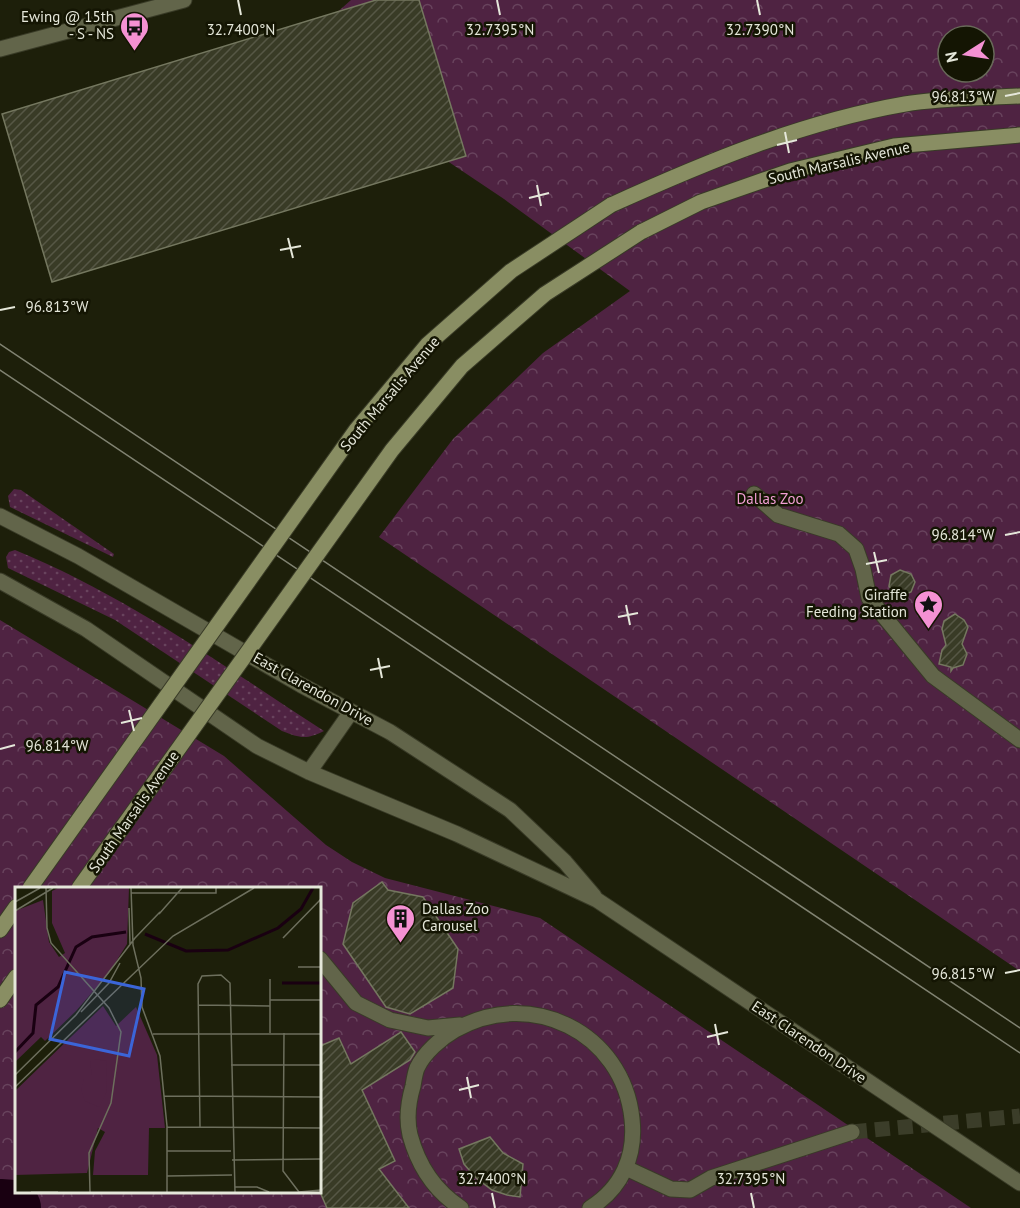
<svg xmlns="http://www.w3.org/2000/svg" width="1020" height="1208" viewBox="0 0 1020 1208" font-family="'PT Sans',sans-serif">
	<defs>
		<pattern id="grass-dots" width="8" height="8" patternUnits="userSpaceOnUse" patternTransform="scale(1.5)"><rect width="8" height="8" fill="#4f2342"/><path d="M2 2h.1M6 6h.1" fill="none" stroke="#68435d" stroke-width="1.8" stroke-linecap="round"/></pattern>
		<pattern id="forest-crowns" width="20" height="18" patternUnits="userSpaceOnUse" patternTransform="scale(1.5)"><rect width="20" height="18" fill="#4f2342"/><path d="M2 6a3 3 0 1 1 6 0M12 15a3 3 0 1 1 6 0" fill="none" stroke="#68435d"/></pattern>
		<pattern id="building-hatch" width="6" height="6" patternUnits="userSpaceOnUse" patternTransform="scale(1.5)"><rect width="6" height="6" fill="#393b26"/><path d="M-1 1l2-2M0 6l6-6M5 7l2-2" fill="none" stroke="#565745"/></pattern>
	</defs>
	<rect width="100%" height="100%" fill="#1d1f0a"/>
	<path fill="url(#grass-dots)" d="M 14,489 L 21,490 L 114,554 L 113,557 L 10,507 L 8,496 Z
		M 15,550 C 125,595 224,666 324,731 C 306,740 300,738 282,731 L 115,620 L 8,568 L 6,557 L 9,552 Z"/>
	<path fill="url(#forest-crowns)" fill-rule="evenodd" d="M 351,0 L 1020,0 L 1020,971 L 379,537 L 453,439 L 543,353 L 630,291 L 504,199 L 289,55 ZM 948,36 L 984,36 L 984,72 L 948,72 Z
		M 0,620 L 224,756 L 326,845 L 352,862 L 385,878 L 540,918 L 971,1208 L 0,1208 ZM 16,888 L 320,888 L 320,1192 L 16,1192 Z"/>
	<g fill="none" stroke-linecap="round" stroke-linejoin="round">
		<path stroke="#190011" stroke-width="56" d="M 0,1207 L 13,1208"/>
	</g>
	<path fill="url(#building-hatch)" stroke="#74775f" stroke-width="1.5" d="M 376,0 L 419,0 L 466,156 L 52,282 L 2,114 Z
		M 900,570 L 911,574 L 915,582 L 911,592 L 897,597 L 889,586 L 891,575 Z
		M 955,614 L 964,620 L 968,627 L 962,644 L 967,654 L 963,665 L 953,668 L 951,671 L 951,667 L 939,664 L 942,650 L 946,645 L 942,629 L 944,621 Z
		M 382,882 L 388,890 L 423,897 L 458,949 L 453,988 L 410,1014 L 386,1007 L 343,944 L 353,903 Z
		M 401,1032 L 415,1052 L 410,1060 L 362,1090 L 395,1161 L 379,1169 L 409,1208 L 327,1208 L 320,1192 L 320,1046 L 339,1038 L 351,1064 Z
		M 490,1137 L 503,1153 L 523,1164 L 520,1197 L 507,1195 L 492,1190 L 476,1178 L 464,1164 L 459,1149 Z"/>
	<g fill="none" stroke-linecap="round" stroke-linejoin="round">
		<path stroke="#3b3d29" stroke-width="15" stroke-dasharray="15 8" stroke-linecap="butt" d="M 852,1132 L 1020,1116"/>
		<defs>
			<path id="pedestrian" d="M 754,494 L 778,515 L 839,534 L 856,549 L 863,569 L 869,598 L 933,676 L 1020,740
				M 320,959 L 356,1003 L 390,1020 L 428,1028 L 460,1025
				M 626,1168 L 671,1189 L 690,1190 L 711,1178 L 852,1132
				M 461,1208 C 435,1191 418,1165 410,1135 C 406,1118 408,1103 413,1086 C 414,1080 415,1073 417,1068 C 424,1053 441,1038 455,1030 C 530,987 623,1032 632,1119 C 636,1156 622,1188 590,1208"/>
			<path id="tertiary" d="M 0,49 L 184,0
				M 0,516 L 78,556 L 301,685 L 390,732 L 510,810 L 565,862 L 594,896
				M 0,581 L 86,629 L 257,746 L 309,772 L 457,834 L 597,900 L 1020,1183
				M 309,772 L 351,712"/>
			<path id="secondary" d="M 611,205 C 706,162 802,122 905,104 C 941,98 984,98 1020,96
				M 641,232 L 701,202 L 790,171 L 894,146 L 1020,135
				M 0,930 L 16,907
				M 0,1000 L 16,977"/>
		</defs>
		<use href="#pedestrian" stroke="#393b27" stroke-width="17"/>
		<use href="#tertiary" stroke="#393b27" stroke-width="17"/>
		<use href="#secondary" stroke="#393b27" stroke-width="17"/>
		<use href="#pedestrian" stroke="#62654a" stroke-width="15"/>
		<use href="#tertiary" stroke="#62654a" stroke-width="15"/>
		<use href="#secondary" stroke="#898e63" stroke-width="15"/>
		<path stroke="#818372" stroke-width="1.5" d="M 0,344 L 1020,1028
			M 0,370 L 1020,1053"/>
		<defs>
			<path id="secondary-bridge" d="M 30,888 L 356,430 L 427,345 L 511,271 L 611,205
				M 79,888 L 392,450 L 462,366 L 545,294 L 641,232"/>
		</defs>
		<use href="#secondary-bridge" stroke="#393b27" stroke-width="17" stroke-linecap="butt"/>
		<use href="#secondary-bridge" stroke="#898e63" stroke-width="15"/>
	</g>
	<path fill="none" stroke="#e5e7da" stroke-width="2" d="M 238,0 L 241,15M 497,0 L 500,15M 757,0 L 760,15M 1005,96 L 1020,93M 785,132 L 789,153M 777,145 L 797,140M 537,185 L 541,206M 529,198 L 549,193M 288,238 L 293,258M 280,250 L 301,246M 0,310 L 15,307M 1005,535 L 1020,532M 874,552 L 879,573M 866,564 L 887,560M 626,605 L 630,625M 618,617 L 638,613M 378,658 L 382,678M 370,670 L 390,666M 129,710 L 134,731M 121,723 L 142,718M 0,749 L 15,745M 1005,973 L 1020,970M 715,1024 L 719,1045M 707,1037 L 728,1032M 467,1077 L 471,1098M 459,1090 L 479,1085M 492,1193 L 495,1208M 751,1193 L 754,1208"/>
	<defs>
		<symbol id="bus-pin" viewBox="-11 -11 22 30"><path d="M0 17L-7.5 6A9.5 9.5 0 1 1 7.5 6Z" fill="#f491d3" stroke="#141503"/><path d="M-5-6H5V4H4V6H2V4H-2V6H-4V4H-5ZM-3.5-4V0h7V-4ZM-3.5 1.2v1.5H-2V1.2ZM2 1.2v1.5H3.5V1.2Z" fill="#111"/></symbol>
		<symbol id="sight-pin" viewBox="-11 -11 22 30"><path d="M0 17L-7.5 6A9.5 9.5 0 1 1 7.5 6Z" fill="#f491d3" stroke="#141503"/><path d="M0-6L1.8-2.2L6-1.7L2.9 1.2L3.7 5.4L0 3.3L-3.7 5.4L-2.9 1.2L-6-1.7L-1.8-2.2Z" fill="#111"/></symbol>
		<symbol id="building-pin" viewBox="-11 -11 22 30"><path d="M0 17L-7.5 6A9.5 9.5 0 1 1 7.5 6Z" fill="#f491d3" stroke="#141503"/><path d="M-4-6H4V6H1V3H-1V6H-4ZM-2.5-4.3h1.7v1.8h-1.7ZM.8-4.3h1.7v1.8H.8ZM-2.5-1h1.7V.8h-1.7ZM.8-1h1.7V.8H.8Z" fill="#111"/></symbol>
	</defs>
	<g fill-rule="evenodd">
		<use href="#bus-pin" x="118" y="10" width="33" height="45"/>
		<use href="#sight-pin" x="912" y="588" width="33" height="45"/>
		<use href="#building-pin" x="384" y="902" width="33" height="45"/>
	</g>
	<g text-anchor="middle" stroke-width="5" stroke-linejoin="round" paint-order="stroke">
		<g font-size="15" fill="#e5e7da" stroke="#141503" text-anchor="end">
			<text x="114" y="22">Ewing @ 15th<tspan x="114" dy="17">- S - NS</tspan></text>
			<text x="907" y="600">Giraffe<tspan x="907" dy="17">Feeding Station</tspan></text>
			<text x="422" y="914" text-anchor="start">Dallas Zoo<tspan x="422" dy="17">Carousel</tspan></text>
		</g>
		<g font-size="15" fill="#e5e7da" stroke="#141503">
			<text transform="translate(839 163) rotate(-13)" y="5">South Marsalis Avenue</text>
			<text transform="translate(390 394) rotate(-50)" y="5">South Marsalis Avenue</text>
			<text transform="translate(313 689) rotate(29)" y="5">East Clarendon Drive</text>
			<text transform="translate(134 812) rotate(-55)" y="5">South Marsalis Avenue</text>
			<text transform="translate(809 1042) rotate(34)" y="5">East Clarendon Drive</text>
		</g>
		<g font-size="15" fill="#f29fd5" stroke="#141503">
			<text x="770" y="504">Dallas Zoo</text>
		</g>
	</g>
	<g transform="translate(15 887)">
		<rect width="306" height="306" fill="#1d1f0a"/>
		<path d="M 43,1 L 114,1 L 112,57 L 94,86 L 61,124 L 30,154 L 26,150 L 0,175 L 0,24 L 28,13 L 34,55 L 44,70 L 50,66 L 37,36 L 37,4 ZM 88,119 L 101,139 L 121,120 L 142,168 L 150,241 L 134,241 L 133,288 L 78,288 L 80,264 L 90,245 L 83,241 L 72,286 L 0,288 L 0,204 Z" fill="#4f2342"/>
		<path d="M 79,172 L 92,174 L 91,206 L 84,220 L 70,214 L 66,203 L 69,192 L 77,188 L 75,174 Z" fill="#4f2342"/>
		<path fill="none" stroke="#190011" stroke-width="3" d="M 130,47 L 171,64 L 213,63 L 263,41 L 286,22 L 298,1M 267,96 L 306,96M 0,165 L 18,146 L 21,118 L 43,100 L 61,60 L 77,50 L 111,45"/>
		<path fill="none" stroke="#6d6f5d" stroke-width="1.5" d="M 31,1 L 32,41 L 36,56 L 94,121 L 106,145 L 96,216 L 74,266 L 75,305M 116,1 L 118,58 L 126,91 L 127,120 L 145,169 L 152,239 L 152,305M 116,6 L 201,6 L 201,1M 0,15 L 25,1M 114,21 L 115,57M 0,24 L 38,1M 144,27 L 167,1M 268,51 L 306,12M 283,80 L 306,80M 255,113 L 306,113M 183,118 L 255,119M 66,125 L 94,96 L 105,76M 255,146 L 255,92M 269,146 L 268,284 L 284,305M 138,147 L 306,147M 216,178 L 306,178M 0,188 L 61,128 L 120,51 L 145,25M 0,200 L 158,49 L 239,1M 149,209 L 306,210M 152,240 L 306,241M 185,240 L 183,97 L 187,89 L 206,88 L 215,96 L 220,305M 152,264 L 216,264M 217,273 L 306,272M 152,289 L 217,288M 220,300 L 242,300 L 254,305M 16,305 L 43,305M 284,305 L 306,303"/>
		<path fill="#3b65d8" fill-opacity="0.15" stroke="#3b65d8" stroke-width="3" d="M 50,85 L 129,102 L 114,169 L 35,152 Z"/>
		<rect width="306" height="306" fill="none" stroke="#e5e7da" stroke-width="3"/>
	</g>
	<g font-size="15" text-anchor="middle" fill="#e5e7da" stroke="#141503" stroke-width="5" stroke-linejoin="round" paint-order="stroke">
		<text x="241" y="35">32.7400°N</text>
		<text x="500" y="35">32.7395°N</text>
		<text x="760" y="35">32.7390°N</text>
		<text x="963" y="102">96.813°W</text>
		<text x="57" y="312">96.813°W</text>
		<text x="963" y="540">96.814°W</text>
		<text x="57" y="751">96.814°W</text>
		<text x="963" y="979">96.815°W</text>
		<text x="492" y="1184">32.7400°N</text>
		<text x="751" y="1184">32.7395°N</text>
	</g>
	<g transform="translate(966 54) rotate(258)"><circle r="28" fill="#141503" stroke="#686959" stroke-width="1.5"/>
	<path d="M0-4.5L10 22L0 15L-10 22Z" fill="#f491d3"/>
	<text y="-9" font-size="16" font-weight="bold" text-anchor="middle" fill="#e5e7da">N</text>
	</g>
</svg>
